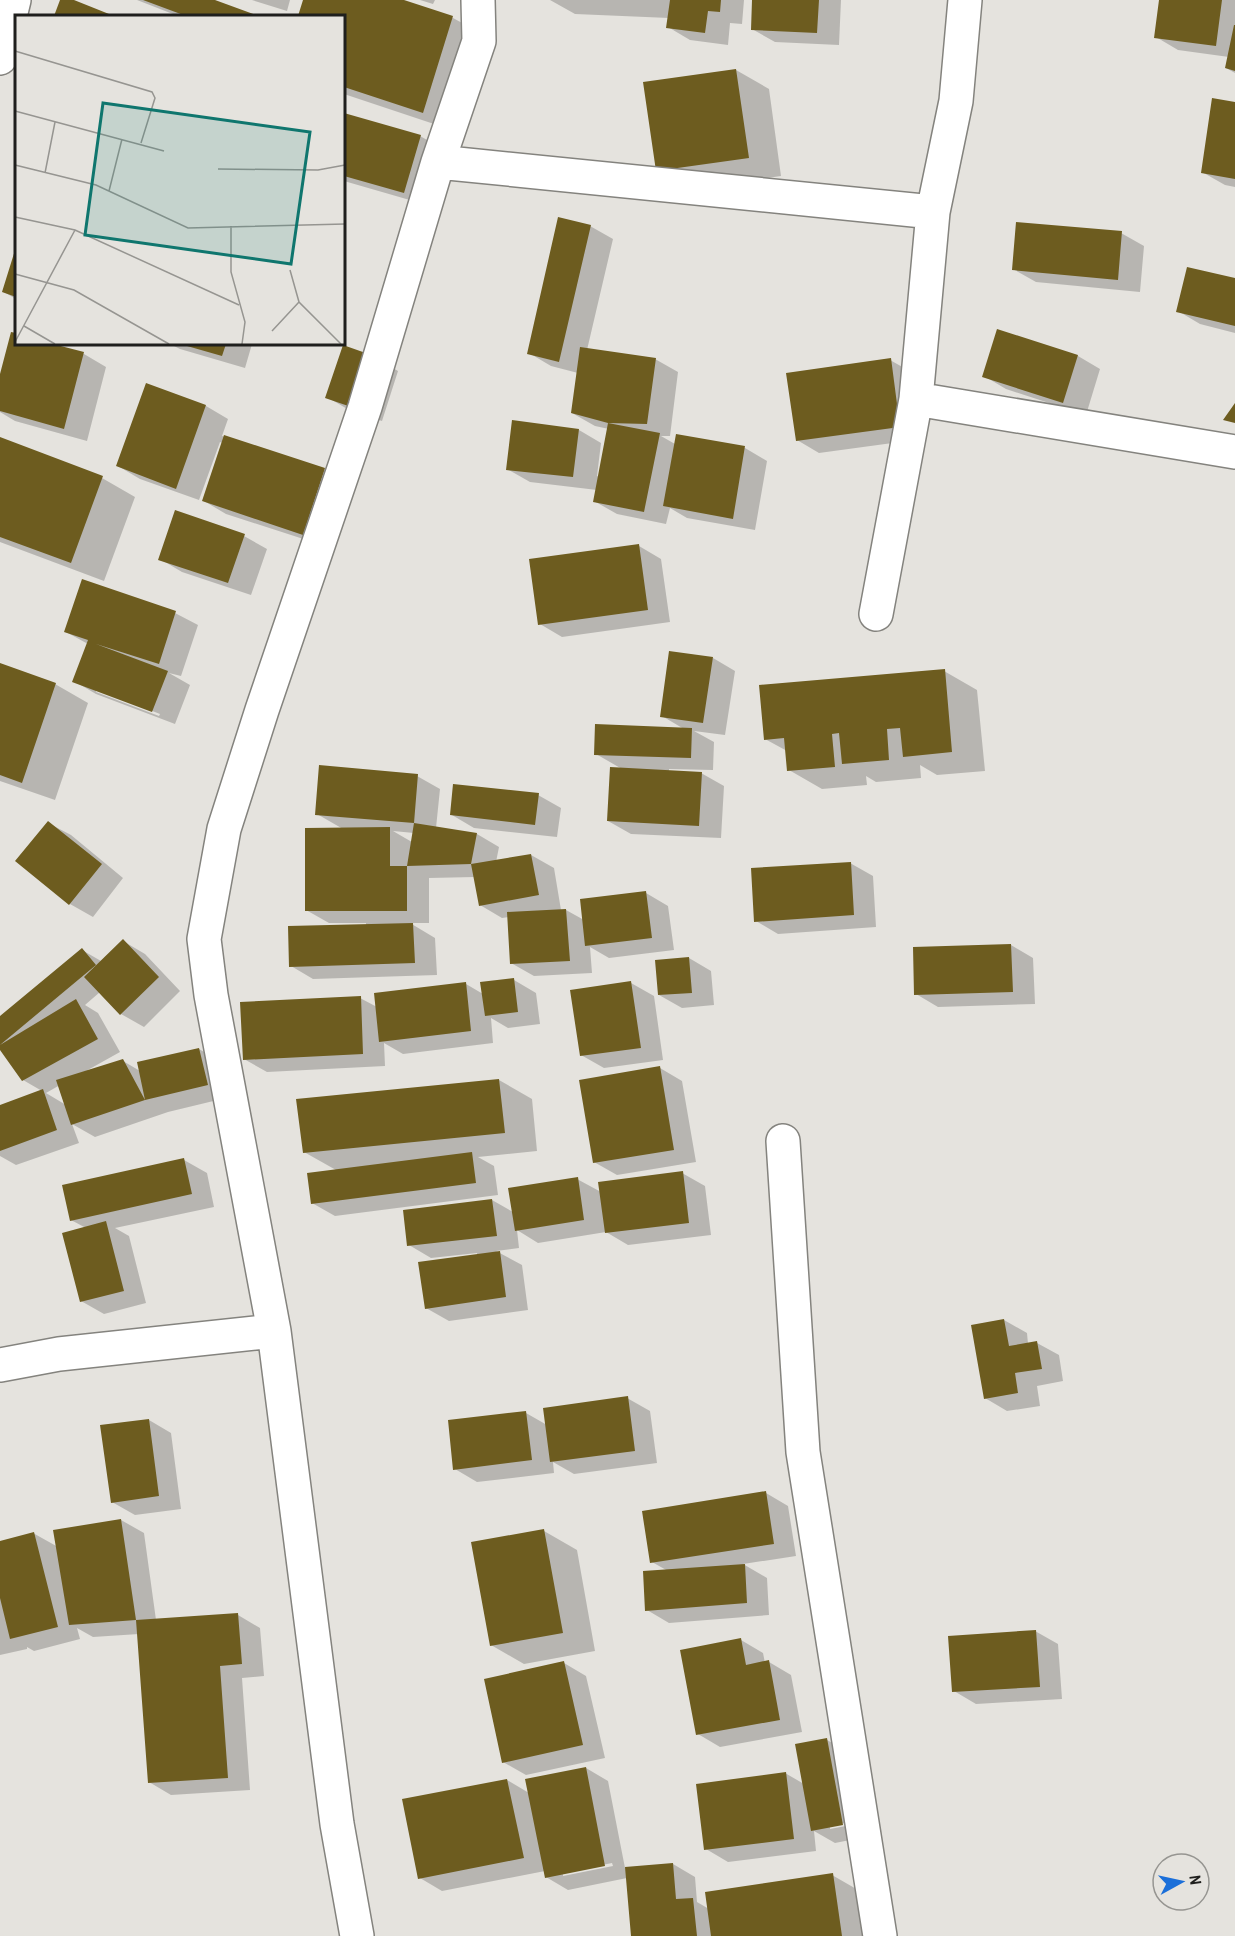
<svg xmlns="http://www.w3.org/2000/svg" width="1235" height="1936" viewBox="0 0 1235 1936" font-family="'Archivo Narrow',sans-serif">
	<rect width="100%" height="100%" fill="#e5e3de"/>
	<path fill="#0003" fill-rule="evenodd" d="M 62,0 L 70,0 L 111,16 L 55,16 Z
		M 137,0 L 211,0 L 255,16 L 178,16 Z
		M 252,0 L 290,0 L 287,11 Z
		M 305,0 L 399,0 L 453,18 L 486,36 L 455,131 L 344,94 L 344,16 L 300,16 Z
		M 420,0 L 435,0 L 433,4 Z
		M 550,0 L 744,0 L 742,24 L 730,23 L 728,45 L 690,40 L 668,27 L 669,18 L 575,14 Z
		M 754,0 L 841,0 L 839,45 L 775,42 L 752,29 Z
		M 1161,0 L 1235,0 L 1235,73 L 1226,68 L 1229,57 L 1178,50 L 1156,37 Z
		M 736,70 L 769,89 L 781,176 L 690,189 L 657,170 Z
		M 1235,104 L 1235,187 L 1225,185 L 1202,172 Z
		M 344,115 L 420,136 L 443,149 L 427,205 L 344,181 Z
		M 590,226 L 613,239 L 587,350 L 655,359 L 678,372 L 670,436 L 661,436 L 675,444 L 745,448 L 767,461 L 755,530 L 687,518 L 670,508 L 666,524 L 617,514 L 594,501 L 597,490 L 530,482 L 507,469 L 579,430 L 601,443 L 597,476 L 599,477 L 609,429 L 595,426 L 572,413 L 578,373 L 551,366 L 529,353 Z
		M 1121,233 L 1144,246 L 1140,292 L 1036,282 L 1013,269 Z
		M 16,250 L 16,299 L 4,292 Z
		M 1235,280 L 1235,333 L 1200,324 L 1178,311 Z
		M 998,331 L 1078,356 L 1100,369 L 1086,415 L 1006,389 L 984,376 Z
		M 12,334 L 16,335 L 16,344 L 47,344 L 84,354 L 106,367 L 87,441 L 15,421 L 0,412 L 0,380 Z
		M 170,344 L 252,344 L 245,368 L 180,349 Z
		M 376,358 L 398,371 L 382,421 L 349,410 L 327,397 Z
		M 890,360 L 913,373 L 922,439 L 819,453 L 797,440 Z
		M 147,385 L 206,406 L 228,419 L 222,436 L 324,469 L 346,482 L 325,546 L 226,514 L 204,501 L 223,443 L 220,442 L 199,500 L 140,479 L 118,466 Z
		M 0,439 L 102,478 L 135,497 L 104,581 L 0,542 Z
		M 176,512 L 244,536 L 267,549 L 251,595 L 182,572 L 160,559 Z
		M 639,546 L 661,559 L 670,622 L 562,637 L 540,624 Z
		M 175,613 L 198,625 L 181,676 L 169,673 L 190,685 L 175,724 L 96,694 L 74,681 L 88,644 L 66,632 ZM 96,689 L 160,714 L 159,716 L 96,692 Z
		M 713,658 L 735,671 L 725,735 L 694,731 L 714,742 L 713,770 L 669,769 L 669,772 L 701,773 L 724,786 L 721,838 L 631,834 L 608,821 L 622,769 L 596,754 L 684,729 L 662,716 Z
		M 0,664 L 55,684 L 88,703 L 55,800 L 0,781 Z
		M 944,671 L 977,690 L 985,771 L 937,775 L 920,765 L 921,778 L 876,782 L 866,776 L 867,785 L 822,789 L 789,770 L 787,751 L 765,739 Z
		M 417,776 L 440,789 L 436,828 L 477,834 L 499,847 L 496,862 L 531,855 L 554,868 L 561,910 L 566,910 L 584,920 L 646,893 L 668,906 L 674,950 L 609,958 L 590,947 L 592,973 L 534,976 L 511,963 L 509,917 L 502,918 L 480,905 L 475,877 L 429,878 L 429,923 L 410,923 L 435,938 L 437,975 L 313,979 L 291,966 L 366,926 L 366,923 L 329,923 L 306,910 L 343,829 L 317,814 ZM 393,831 L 414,833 L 412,842 L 405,838 Z
		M 538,795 L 561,808 L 557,837 L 474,828 L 452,815 Z
		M 48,823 L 71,835 L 123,878 L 93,917 L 70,904 L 18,861 Z
		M 850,863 L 873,876 L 876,927 L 778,934 L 756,921 Z
		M 123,941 L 145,954 L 180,991 L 144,1027 L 121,1014 L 100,992 L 85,1005 L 98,1013 L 120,1052 L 86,1071 L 123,1061 L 140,1071 L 199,1049 L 221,1062 L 230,1097 L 168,1112 L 95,1137 L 72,1124 L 79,1143 L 16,1165 L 0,1156 L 0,1106 L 42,1091 L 23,1080 L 0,1049 L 0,1018 L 82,950 L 101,961 ZM 60,1085 L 66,1105 L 46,1093 Z
		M 1011,945 L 1033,958 L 1035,1004 L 938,1007 L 916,994 Z
		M 689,958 L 711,971 L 714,1005 L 682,1008 L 659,995 Z
		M 514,980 L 536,993 L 540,1024 L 508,1028 L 491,1018 L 493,1043 L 403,1054 L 384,1043 L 385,1066 L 267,1072 L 244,1059 L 360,998 L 377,1007 L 466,984 L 483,994 Z
		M 631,983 L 654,996 L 663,1060 L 604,1068 L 581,1055 Z
		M 660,1068 L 682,1081 L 696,1162 L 617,1175 L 594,1162 Z
		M 499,1080 L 532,1099 L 537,1151 L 478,1157 L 494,1166 L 498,1195 L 335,1216 L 312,1203 L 336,1170 L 304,1152 Z
		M 184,1160 L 207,1173 L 214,1207 L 115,1228 L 129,1236 L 146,1303 L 104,1314 L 81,1301 L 86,1228 L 71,1220 Z
		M 682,1173 L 705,1186 L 711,1235 L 628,1245 L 606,1232 L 538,1243 L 517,1230 L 519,1248 L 496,1251 L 522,1265 L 528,1310 L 449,1321 L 426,1308 L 477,1256 L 477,1253 L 431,1258 L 409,1245 L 492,1200 L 513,1212 L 577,1179 L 601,1192 Z
		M 1004,1320 L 1027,1333 L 1028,1344 L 1037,1343 L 1059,1355 L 1063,1381 L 1037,1386 L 1040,1406 L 1007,1411 L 985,1398 Z
		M 627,1398 L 650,1411 L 657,1463 L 574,1474 L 553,1462 L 554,1473 L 477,1482 L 455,1469 L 526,1413 L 547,1425 Z
		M 149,1420 L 171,1433 L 181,1509 L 135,1515 L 112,1502 Z
		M 766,1493 L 788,1506 L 796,1556 L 743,1564 L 767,1578 L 769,1615 L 669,1623 L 647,1610 L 668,1571 L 652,1562 Z
		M 121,1520 L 144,1533 L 156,1620 L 238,1615 L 260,1628 L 264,1676 L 242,1678 L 250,1790 L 171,1795 L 149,1782 L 139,1634 L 93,1637 L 77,1628 L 80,1639 L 34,1651 L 27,1647 L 27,1649 L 0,1655 L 0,1543 L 33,1533 L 58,1547 Z
		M 544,1531 L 577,1550 L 595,1651 L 524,1664 L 491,1645 Z
		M 1035,1631 L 1058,1644 L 1062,1699 L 976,1704 L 954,1691 Z
		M 741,1640 L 763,1653 L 765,1663 L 769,1662 L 791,1675 L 802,1732 L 720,1747 L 698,1734 Z
		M 564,1663 L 586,1676 L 605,1758 L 526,1775 L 503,1762 Z
		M 827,1740 L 850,1753 L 865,1837 L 835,1843 L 814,1831 L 816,1851 L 728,1862 L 706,1849 L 785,1773 L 804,1784 ZM 850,1822 L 851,1825 L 830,1829 L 830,1826 Z
		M 586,1768 L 608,1781 L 625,1868 L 673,1864 L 695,1877 L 697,1902 L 709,1909 L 832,1875 L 865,1894 L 872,1936 L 632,1936 L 627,1878 L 568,1890 L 546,1877 L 545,1871 L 442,1891 L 420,1878 L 404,1801 L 507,1780 L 529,1793 ZM 612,1863 L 613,1866 L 563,1876 L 563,1873 Z"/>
	<path fill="#6d5c1f" d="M 60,0 L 74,0 L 114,16 L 54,16 Z
		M 143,0 L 215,0 L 259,16 L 186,16 Z
		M 303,0 L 404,0 L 453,16 L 423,113 L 344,87 L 344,16 L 298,16 Z
		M 670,0 L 721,0 L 720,12 L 708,11 L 705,33 L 666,28 Z
		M 752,0 L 819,0 L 817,33 L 751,30 Z
		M 1159,0 L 1222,0 L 1216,46 L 1154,38 Z
		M 1234,25 L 1235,25 L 1235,71 L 1225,68 Z
		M 736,69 L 749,158 L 656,171 L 643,82 Z
		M 1212,98 L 1235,102 L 1235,179 L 1201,173 Z
		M 344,113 L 421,135 L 404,193 L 344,176 Z
		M 558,217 L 591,225 L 559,362 L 527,354 Z
		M 1016,222 L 1122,231 L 1118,280 L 1012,270 Z
		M 16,247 L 16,297 L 2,292 Z
		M 1187,267 L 1235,278 L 1235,326 L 1176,312 Z
		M 997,329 L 1078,355 L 1063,403 L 982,377 Z
		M 11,332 L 16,333 L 16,344 L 53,344 L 84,352 L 64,429 L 0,411 L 0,374 Z
		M 180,344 L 226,344 L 222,356 Z
		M 343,345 L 377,357 L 360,410 L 325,398 Z
		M 580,347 L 656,358 L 647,424 L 608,423 L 571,413 Z
		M 891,358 L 900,427 L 796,441 L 786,373 Z
		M 146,383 L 206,405 L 176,489 L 116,466 Z
		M 1235,403 L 1235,423 L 1223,420 Z
		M 512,420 L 579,429 L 573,477 L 506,470 Z
		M 608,423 L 660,433 L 644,512 L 593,502 Z
		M 676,434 L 745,446 L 733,519 L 663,506 Z
		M 224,435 L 325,468 L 303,535 L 202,501 Z
		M 0,437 L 103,476 L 71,563 L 0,537 Z
		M 175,510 L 245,534 L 228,583 L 158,560 Z
		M 639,544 L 648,610 L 538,625 L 529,559 Z
		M 82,579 L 176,611 L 159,664 L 96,644 L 168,671 L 152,712 L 72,682 L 88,640 L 64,632 Z
		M 669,651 L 713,657 L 703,723 L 660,717 Z
		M 0,663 L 56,683 L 22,783 L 0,775 Z
		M 945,669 L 952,752 L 903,757 L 900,728 L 887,729 L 889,760 L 842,764 L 839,733 L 832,734 L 835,767 L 787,771 L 784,738 L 764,740 L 759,685 Z
		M 595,724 L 692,728 L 691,758 L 594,755 Z
		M 319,765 L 418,774 L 414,823 L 477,833 L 471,864 L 407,866 L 407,911 L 305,911 L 305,828 L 390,827 L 390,866 L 407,866 L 414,823 L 315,815 Z
		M 610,767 L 702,772 L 699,826 L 607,821 Z
		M 453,784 L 539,793 L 535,825 L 450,815 Z
		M 48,821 L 102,864 L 69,905 L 15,861 Z
		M 531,854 L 539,895 L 479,906 L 471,864 Z
		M 851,862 L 854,915 L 754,922 L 751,868 Z
		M 646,891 L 652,938 L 585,946 L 580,899 Z
		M 566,909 L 570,961 L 510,964 L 507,912 Z
		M 413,923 L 415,963 L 289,967 L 288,926 Z
		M 123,939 L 159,977 L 120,1015 L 84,977 Z
		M 1011,944 L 1013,992 L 914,995 L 913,947 Z
		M 82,948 L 96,965 L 0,1045 L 0,1016 Z
		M 689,957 L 692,993 L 658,995 L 655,960 Z
		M 514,978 L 518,1012 L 485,1016 L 480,982 Z
		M 631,981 L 641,1048 L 580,1056 L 570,990 Z
		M 466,982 L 471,1031 L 379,1042 L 374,993 Z
		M 361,996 L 363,1054 L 243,1060 L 240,1002 Z
		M 76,999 L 98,1039 L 22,1081 L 0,1050 L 0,1045 Z
		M 199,1048 L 208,1085 L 145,1100 L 137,1062 Z
		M 123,1059 L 145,1100 L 71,1125 L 56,1080 Z
		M 660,1066 L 674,1150 L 593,1163 L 579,1080 Z
		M 499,1079 L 505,1133 L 303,1153 L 296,1099 Z
		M 43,1089 L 57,1130 L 0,1151 L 0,1105 Z
		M 472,1152 L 476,1183 L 311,1204 L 307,1173 Z
		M 184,1158 L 192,1194 L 70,1221 L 62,1185 Z
		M 683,1171 L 689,1223 L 605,1233 L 598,1182 Z
		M 578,1177 L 584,1220 L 515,1231 L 508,1188 Z
		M 492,1199 L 497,1236 L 407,1246 L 403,1210 Z
		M 106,1221 L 124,1291 L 80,1302 L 62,1233 Z
		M 500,1251 L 506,1297 L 425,1309 L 418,1262 Z
		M 1004,1319 L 1009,1346 L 1037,1341 L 1042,1369 L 1015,1373 L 1018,1393 L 984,1399 L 971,1325 Z
		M 628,1396 L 635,1451 L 550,1462 L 543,1408 Z
		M 526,1411 L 532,1460 L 453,1470 L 448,1420 Z
		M 149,1419 L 159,1496 L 111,1503 L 100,1425 Z
		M 766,1491 L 774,1544 L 650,1563 L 642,1511 Z
		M 121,1519 L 136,1620 L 69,1625 L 53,1530 Z
		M 544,1529 L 563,1633 L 490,1646 L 471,1542 Z
		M 34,1532 L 58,1627 L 10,1639 L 0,1598 L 0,1541 Z
		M 745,1564 L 747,1603 L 645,1611 L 643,1571 Z
		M 238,1613 L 242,1664 L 220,1666 L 228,1778 L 148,1783 L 136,1620 Z
		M 1036,1630 L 1040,1687 L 952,1692 L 948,1636 Z
		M 741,1638 L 746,1665 L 769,1660 L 780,1720 L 696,1735 L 680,1650 Z
		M 564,1661 L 583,1745 L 502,1763 L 484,1679 Z
		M 827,1738 L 843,1825 L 811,1831 L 795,1744 Z
		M 586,1767 L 605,1866 L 545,1878 L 525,1779 Z
		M 786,1772 L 794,1839 L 704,1850 L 696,1784 Z
		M 507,1779 L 524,1858 L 418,1879 L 402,1799 Z
		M 673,1863 L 676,1899 L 693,1898 L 697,1936 L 631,1936 L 625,1867 Z
		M 833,1873 L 842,1936 L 711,1936 L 705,1892 Z"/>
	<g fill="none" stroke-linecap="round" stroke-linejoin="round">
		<defs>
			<path id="minor" d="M 0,58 L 14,0
				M 438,162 L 933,212
				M 916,399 L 1235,452
				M 876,614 L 916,399 L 933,212 L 956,101 L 965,0
				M 783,1141 L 803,1452 L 880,1936
				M 0,1365 L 59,1354 L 274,1331
				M 357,1936 L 337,1824 L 274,1331 L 211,995 L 204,939 L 224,829 L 262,710 L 365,407 L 438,162 L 479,41 L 478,0"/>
		</defs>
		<use href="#minor" stroke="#84837e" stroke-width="36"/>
		<use href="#minor" stroke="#fff" stroke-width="33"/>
	</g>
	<g transform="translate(15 15)">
		<rect width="330" height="330" fill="#e5e3de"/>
		<path fill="none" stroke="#969591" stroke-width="1.5" d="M 0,36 L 137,77 L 140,83 L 126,128M 0,96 L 149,136M 0,150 L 81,170 L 173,213 L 330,209M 203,154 L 303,155 L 330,150M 30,158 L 40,107M 94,176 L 107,124M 0,202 L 60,215 L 224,290M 216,211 L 216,257 L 230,307 L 227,329M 275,255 L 284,287 L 326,329M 0,259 L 59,275 L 154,329M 9,311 L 40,329M 257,316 L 284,287M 0,327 L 60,215"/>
		<path fill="#0f766e" fill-opacity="0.15" stroke="#0f766e" stroke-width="3" d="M 88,88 L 295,117 L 276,249 L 70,220 Z"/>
		<rect width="330" height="330" fill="none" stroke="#1f1f1d" stroke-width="3"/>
	</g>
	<g transform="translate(1181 1882) rotate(82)"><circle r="28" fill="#e5e3de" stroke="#969591" stroke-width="1.5"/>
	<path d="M0-4.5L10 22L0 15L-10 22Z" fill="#1b6fd9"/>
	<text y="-9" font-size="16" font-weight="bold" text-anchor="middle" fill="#1f1f1d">N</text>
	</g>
</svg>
